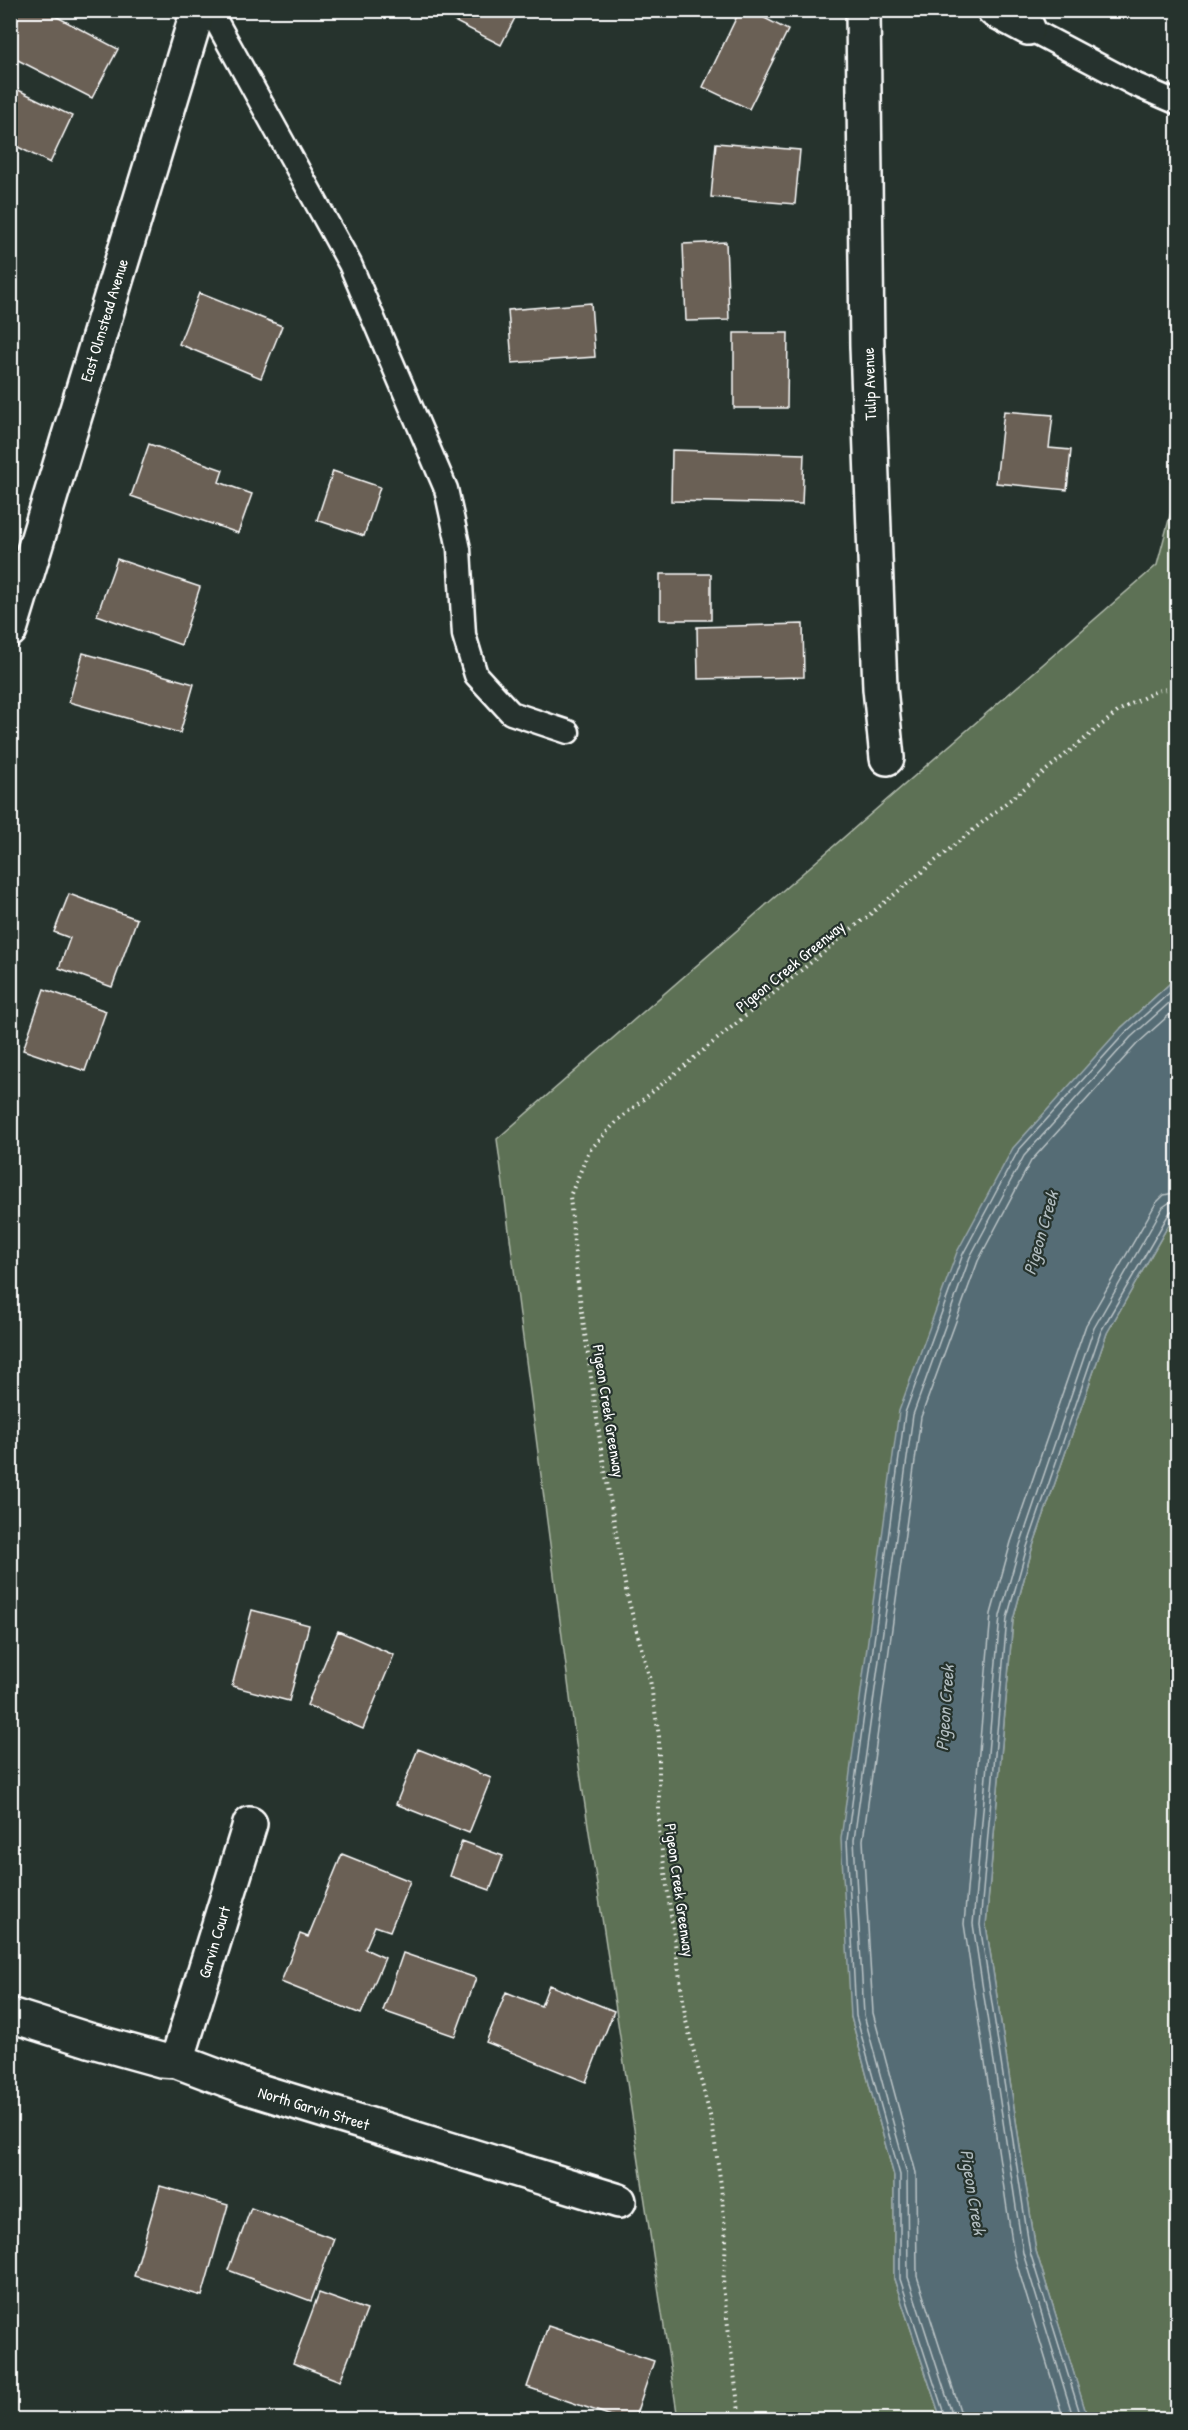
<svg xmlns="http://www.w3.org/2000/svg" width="1188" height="2430" viewBox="0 0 1188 2430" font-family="'Patrick Hand',sans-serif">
	<rect width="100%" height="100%" fill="#26332d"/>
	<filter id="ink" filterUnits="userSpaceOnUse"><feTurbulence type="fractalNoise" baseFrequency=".0167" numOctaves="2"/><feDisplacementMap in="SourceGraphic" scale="12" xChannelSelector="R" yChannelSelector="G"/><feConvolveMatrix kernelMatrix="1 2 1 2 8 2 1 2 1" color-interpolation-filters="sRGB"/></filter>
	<g filter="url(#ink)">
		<path fill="#5d7154" stroke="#aeb8aa" stroke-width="1.5" d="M 1177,489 L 1177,977 L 1121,1028 L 851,2017 L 894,2176 L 894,2279 L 941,2419 L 678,2419 L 579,1766 L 497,1139 L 1157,565 Z
			M 1177,1210 L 1177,2419 L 1088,2420 L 1036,2251 L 986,1925 L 1013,1620 L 1032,1549 L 1107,1333 Z"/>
		<path fill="#556c74" stroke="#99a7ac" stroke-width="1.5" d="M 1177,977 L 1177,1210 L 1107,1333 L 1032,1549 L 1013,1620 L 986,1925 L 1036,2251 L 1088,2419 L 941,2419 L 894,2279 L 894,2176 L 851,2017 L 841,1839 L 899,1411 L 957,1252 L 1013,1148 L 1121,1028 Z"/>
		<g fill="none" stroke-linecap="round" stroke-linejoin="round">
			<path stroke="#bbc4c7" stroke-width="1.5" d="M 946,2420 L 900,2279 L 900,2175 L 856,2016 L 847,1840 L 905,1413 L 963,1254 L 1018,1151 L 1126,1032 L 1178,985
				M 954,2420 L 908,2277 L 907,2174 L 864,2015 L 854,1840 L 913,1415 L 970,1257 L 1024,1156 L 1131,1037 L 1178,995
				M 963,2420 L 917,2276 L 916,2173 L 873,2013 L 863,1840 L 921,1417 L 978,1261 L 1031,1161 L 1137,1044 L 1178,1007
				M 1064,2420 L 1014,2255 L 964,1924 L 991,1614 L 1011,1542 L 1086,1325 L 1156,1203 L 1164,1195 L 1178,1192
				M 1074,2420 L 1023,2253 L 973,1924 L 1000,1616 L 1020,1545 L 1094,1328 L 1163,1207 L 1170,1202 L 1178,1201
				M 1082,2420 L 1030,2252 L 980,1925 L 1007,1618 L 1027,1547 L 1101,1331 L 1170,1212 L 1178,1208"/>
		</g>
		<path fill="#6b6055" stroke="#fff" stroke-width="1.5" d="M 10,10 L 44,10 L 118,49 L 92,98 L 10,56 Z
			M 457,10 L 519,10 L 501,45 L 452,20 Z
			M 740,10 L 749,10 L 788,30 L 749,109 L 703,87 Z
			M 10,86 L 72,116 L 50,163 L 10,143 Z
			M 716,143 L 800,150 L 795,204 L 711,197 Z
			M 726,242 L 729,320 L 686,321 L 683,244 Z
			M 199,293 L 282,326 L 261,378 L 179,344 Z
			M 591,303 L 595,357 L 512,363 L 508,310 Z
			M 734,333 L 788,333 L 787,408 L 734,408 Z
			M 1004,411 L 1053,415 L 1049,448 L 1071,450 L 1067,490 L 996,483 Z
			M 149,444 L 223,470 L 219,482 L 252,494 L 238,533 L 131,496 Z
			M 672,450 L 804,454 L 802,504 L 671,501 Z
			M 333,471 L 380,487 L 364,536 L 317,520 Z
			M 117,559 L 200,587 L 181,645 L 97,615 Z
			M 660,574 L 711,574 L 711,620 L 660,620 Z
			M 803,624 L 804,677 L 698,679 L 697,627 Z
			M 83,653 L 194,684 L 180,733 L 69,702 Z
			M 69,894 L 137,919 L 112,987 L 59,968 L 70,938 L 54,932 Z
			M 44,989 L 106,1011 L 85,1071 L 23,1050 Z
			M 252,1610 L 309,1625 L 289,1701 L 232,1686 Z
			M 338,1631 L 394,1655 L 363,1729 L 307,1705 Z
			M 418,1749 L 491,1778 L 469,1833 L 396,1804 Z
			M 462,1841 L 503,1856 L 490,1890 L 450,1876 Z
			M 342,1854 L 410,1881 L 390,1931 L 375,1926 L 365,1949 L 385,1958 L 361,2014 L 281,1982 L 300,1934 L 308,1937 Z
			M 403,1953 L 476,1978 L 455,2036 L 383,2011 Z
			M 549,1985 L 614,2011 L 586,2082 L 486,2042 L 506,1992 L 541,2006 Z
			M 160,2186 L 228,2205 L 202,2296 L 134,2276 Z
			M 251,2208 L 334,2239 L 311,2301 L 228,2270 Z
			M 319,2293 L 367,2310 L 340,2381 L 293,2363 Z
			M 548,2326 L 654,2361 L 634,2420 L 623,2420 L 527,2387 Z"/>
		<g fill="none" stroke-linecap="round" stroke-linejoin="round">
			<defs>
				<path id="lane" d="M 210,10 L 350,264 L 446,489 L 459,549 L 464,635 L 476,675 L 511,713 L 568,732
					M 1028,28 L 1134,84 L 1178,103"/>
				<path id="street" d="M 863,10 L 867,346 L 880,688 L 887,758
					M 994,10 L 1028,28
					M 10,2015 L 89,2040 L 161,2060 L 177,2061 L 246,2087 L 619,2201
					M 177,2061 L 250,1824"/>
				<path id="secondary" d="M 10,630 L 198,10"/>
			</defs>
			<use href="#lane" stroke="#fff" stroke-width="27"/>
			<use href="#street" stroke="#fff" stroke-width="38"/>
			<use href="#secondary" stroke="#fff" stroke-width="38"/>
			<path stroke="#fff" stroke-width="4" stroke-dasharray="1.5 4.5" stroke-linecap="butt" d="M 740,2420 L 723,2287 L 726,2241 L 721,2185 L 712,2123 L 686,2021 L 659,1830 L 659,1736 L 650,1680 L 627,1595 L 601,1448 L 577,1277 L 570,1196 L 589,1151 L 618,1120 L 1120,710 L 1156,691 L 1178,687"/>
			<use href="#lane" stroke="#26332d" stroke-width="22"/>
			<use href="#street" stroke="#26332d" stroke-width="33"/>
			<use href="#secondary" stroke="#26332d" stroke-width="33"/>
		</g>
	</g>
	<g text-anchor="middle" stroke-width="4.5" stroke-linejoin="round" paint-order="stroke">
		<g font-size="16" fill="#fff" stroke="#26332d">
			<text transform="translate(104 320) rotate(-73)" y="6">East Olmstead Avenue</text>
			<text transform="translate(869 384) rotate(-92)" y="6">Tulip Avenue</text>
			<text transform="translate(790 966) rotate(-39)" y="6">Pigeon Creek Greenway</text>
			<text transform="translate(609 1411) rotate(81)" y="6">Pigeon Creek Greenway</text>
			<text transform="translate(680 1890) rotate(82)" y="6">Pigeon Creek Greenway</text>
			<text transform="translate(214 1942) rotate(-73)" y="6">Garvin Court</text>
			<text transform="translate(314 2108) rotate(17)" y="6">North Garvin Street</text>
		</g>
		<g font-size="18" font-style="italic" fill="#b2bdc0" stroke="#26332d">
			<text transform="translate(1041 1233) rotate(-74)" y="6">Pigeon Creek</text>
			<text transform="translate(945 1708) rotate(-86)" y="6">Pigeon Creek</text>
			<text transform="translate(973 2192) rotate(81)" y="6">Pigeon Creek</text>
		</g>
	</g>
	<rect width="1188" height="2430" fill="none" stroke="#26332d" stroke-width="36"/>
	<rect x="18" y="18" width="1152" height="2394" fill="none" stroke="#fff" stroke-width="2" filter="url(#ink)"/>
</svg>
